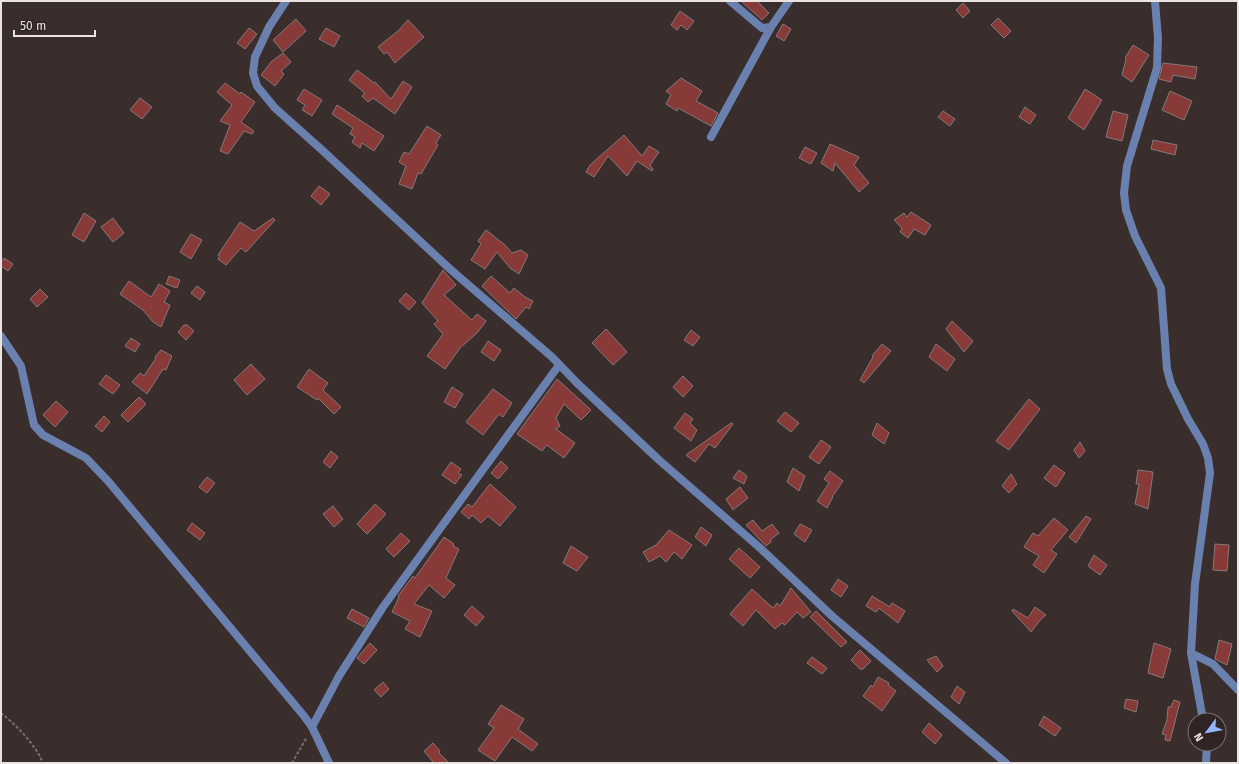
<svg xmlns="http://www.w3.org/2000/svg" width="1239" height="764" viewBox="0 0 1239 764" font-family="'Fira Sans',sans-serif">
	<rect width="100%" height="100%" fill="#3a2e2d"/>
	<path fill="#883a38" stroke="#867877" d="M 741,1 L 757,1 L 769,13 L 762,20 Z
		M 963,3 L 970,11 L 963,18 L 956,10 Z
		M 680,11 L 694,21 L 687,30 L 681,25 L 677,30 L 671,25 Z
		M 998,18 L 1011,31 L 1004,38 L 991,25 Z
		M 296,19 L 306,31 L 283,52 L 273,40 Z
		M 408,20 L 424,37 L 395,63 L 387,52 L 384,54 L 378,47 L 398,31 Z
		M 783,24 L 791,29 L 784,41 L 776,36 Z
		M 249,28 L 257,34 L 245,49 L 237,43 Z
		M 326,28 L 340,36 L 334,47 L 319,39 Z
		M 1133,45 L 1149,55 L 1132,82 L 1122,75 L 1126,59 L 1125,58 Z
		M 283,53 L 291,62 L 281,71 L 284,74 L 275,86 L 261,75 L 271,62 Z
		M 1163,63 L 1197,67 L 1195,79 L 1173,75 L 1171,82 L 1159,79 Z
		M 357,70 L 374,83 L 375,82 L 391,99 L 403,81 L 412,87 L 395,114 L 373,98 L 368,102 L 362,96 L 365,93 L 349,80 Z
		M 681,78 L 702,91 L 696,101 L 718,113 L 711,126 L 678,108 L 677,111 L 666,104 L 671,95 L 666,91 Z
		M 225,83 L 240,94 L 241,92 L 255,102 L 241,122 L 254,131 L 252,134 L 244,131 L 228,154 L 220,151 L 230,125 L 220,121 L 232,105 L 217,92 Z
		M 304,89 L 322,100 L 312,116 L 302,110 L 305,105 L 297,100 Z
		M 1085,89 L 1102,100 L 1084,130 L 1068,118 Z
		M 1170,91 L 1192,101 L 1184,120 L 1162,110 Z
		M 140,98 L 152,107 L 142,119 L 130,110 Z
		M 337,105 L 384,136 L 374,151 L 362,143 L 360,148 L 352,142 L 355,137 L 350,134 L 353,128 L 332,114 Z
		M 1025,107 L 1036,115 L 1030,124 L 1019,117 Z
		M 943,111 L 955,119 L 950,126 L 938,117 Z
		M 1113,111 L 1128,115 L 1122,141 L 1106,137 Z
		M 427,126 L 441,135 L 436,143 L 438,145 L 421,174 L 418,173 L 412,189 L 399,184 L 406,166 L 399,162 L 404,152 L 409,154 Z
		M 624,135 L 642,156 L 649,146 L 659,152 L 650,165 L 653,169 L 652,171 L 637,161 L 627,176 L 608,156 L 594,177 L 586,172 L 590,165 Z
		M 1153,140 L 1177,145 L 1175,155 L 1151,149 Z
		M 830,144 L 859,157 L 854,165 L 869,183 L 859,192 L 835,163 L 833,171 L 821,163 Z
		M 805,147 L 817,153 L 811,164 L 799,158 Z
		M 319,186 L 330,194 L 321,205 L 311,196 Z
		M 911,212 L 931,225 L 925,235 L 914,229 L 908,238 L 900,232 L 902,228 L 894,220 L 904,213 L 907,217 Z
		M 84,213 L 96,221 L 84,242 L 72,235 Z
		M 113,218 L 124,233 L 113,242 L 101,227 Z
		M 273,218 L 275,220 L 246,252 L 241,248 L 226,265 L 218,259 L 220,256 L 218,255 L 240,222 L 254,231 Z
		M 486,230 L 505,245 L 512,253 L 521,250 L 528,255 L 519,274 L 510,268 L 497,252 L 485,269 L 471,260 L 481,244 L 478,241 Z
		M 191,234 L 202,240 L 191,259 L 180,252 Z
		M 4,258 L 13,264 L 8,271 L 1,266 L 1,262 Z
		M 443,270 L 456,285 L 444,295 L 472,320 L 477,314 L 486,321 L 477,333 L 460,348 L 445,369 L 427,356 L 443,334 L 434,324 L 438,321 L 422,303 Z
		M 169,276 L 180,280 L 177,288 L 166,284 Z
		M 491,276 L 510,293 L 514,288 L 525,297 L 533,301 L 529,309 L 526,307 L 516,319 L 482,286 Z
		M 129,281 L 151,297 L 159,284 L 170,291 L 164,302 L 170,305 L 161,327 L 153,322 L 143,310 L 120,294 Z
		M 197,286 L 205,292 L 200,300 L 191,293 Z
		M 40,289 L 48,297 L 37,307 L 30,299 Z
		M 406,293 L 416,302 L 409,310 L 399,301 Z
		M 952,321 L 973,341 L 964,352 L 946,329 Z
		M 184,325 L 187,325 L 194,331 L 186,340 L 178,332 Z
		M 606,329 L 627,352 L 613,365 L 592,343 Z
		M 691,330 L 700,337 L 693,346 L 684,340 Z
		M 131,338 L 140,344 L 135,352 L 125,346 Z
		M 488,341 L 501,350 L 494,361 L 481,352 Z
		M 882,344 L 891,351 L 864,383 L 860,380 L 873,357 L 872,356 Z
		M 936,344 L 955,359 L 947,371 L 929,357 Z
		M 161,350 L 172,356 L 166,370 L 163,369 L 147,394 L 132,382 L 140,373 L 144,376 L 156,358 L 155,357 Z
		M 251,364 L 265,379 L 247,395 L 234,380 Z
		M 309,369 L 328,383 L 323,390 L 341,407 L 334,414 L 318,398 L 317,400 L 297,387 Z
		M 106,375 L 120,385 L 113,394 L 99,384 Z
		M 683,376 L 693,386 L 683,397 L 673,387 Z
		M 557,379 L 591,410 L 581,420 L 564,404 L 556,418 L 560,426 L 556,429 L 575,443 L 564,458 L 547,445 L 542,451 L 517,434 Z
		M 452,387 L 463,394 L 455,408 L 444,402 Z
		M 493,389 L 512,403 L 503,417 L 499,414 L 483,435 L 466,422 Z
		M 139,397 L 146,404 L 128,422 L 121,415 Z
		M 1029,399 L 1040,409 L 1009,450 L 996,441 Z
		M 56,401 L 68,412 L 55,427 L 43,415 Z
		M 785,412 L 799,423 L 791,432 L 777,421 Z
		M 685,413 L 693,419 L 690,423 L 697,430 L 691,441 L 674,428 Z
		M 104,416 L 110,422 L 102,432 L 95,426 Z
		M 731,423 L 733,424 L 715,448 L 709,444 L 695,462 L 686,455 Z
		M 877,423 L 889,433 L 884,444 L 872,435 Z
		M 821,440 L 831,447 L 819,464 L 809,457 Z
		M 1080,442 L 1085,451 L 1079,458 L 1074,450 Z
		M 331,451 L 338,457 L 330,468 L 323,462 Z
		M 501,461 L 508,468 L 498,479 L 491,473 Z
		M 451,462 L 461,469 L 458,473 L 462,475 L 455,484 L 442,475 Z
		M 1054,465 L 1065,473 L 1056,487 L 1044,478 Z
		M 793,468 L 805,476 L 799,491 L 787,482 Z
		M 739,470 L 747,476 L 744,484 L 733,478 Z
		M 1138,470 L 1153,472 L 1148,509 L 1135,504 L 1139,484 L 1136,484 Z
		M 830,471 L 843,481 L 832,497 L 833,497 L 827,508 L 817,501 L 829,483 L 824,479 Z
		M 1011,474 L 1017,484 L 1009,493 L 1002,486 Z
		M 207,477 L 215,483 L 207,493 L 199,487 Z
		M 490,484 L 516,507 L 500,526 L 488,516 L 481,523 L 472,515 L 469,519 L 461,512 L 468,504 L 472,507 Z
		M 740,487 L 748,498 L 733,510 L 726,499 Z
		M 375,504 L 386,514 L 367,534 L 357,524 Z
		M 333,506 L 343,519 L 334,527 L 323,514 Z
		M 1086,516 L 1091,519 L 1076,543 L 1069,537 Z
		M 1054,518 L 1068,530 L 1051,550 L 1057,554 L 1044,573 L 1033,565 L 1039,556 L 1024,547 L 1033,533 L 1038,536 Z
		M 753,520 L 762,531 L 772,524 L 779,533 L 770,540 L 771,542 L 766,546 L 746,525 Z
		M 192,523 L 205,533 L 200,540 L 187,530 Z
		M 800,524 L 812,530 L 805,542 L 794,534 Z
		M 701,527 L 712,535 L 706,546 L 695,537 Z
		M 669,530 L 692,545 L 682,559 L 674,552 L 666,562 L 660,556 L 649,562 L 643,552 L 656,545 Z
		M 401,533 L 410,541 L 394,557 L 386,549 Z
		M 444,537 L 454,544 L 453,546 L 459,549 L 446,578 L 455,585 L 444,598 L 429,585 L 414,604 L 432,611 L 420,637 L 405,629 L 410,621 L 392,612 L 399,597 L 398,596 L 413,576 L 415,578 Z
		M 1215,544 L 1229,545 L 1227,571 L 1213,570 Z
		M 571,546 L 588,557 L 577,571 L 563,563 Z
		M 739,548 L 760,567 L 750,578 L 729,559 Z
		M 1094,555 L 1107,565 L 1100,575 L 1088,566 Z
		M 838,579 L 848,586 L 841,597 L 831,590 Z
		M 791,588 L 811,612 L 803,618 L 797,612 L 785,625 L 782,623 L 775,629 L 756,610 L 743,626 L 730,614 L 752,589 L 773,608 L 777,603 L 780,606 Z
		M 872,596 L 890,607 L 892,603 L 905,611 L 898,623 L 879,608 L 876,612 L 866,606 Z
		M 472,606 L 484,617 L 476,626 L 464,615 Z
		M 1035,607 L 1046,615 L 1041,619 L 1031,632 L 1012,611 L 1013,609 L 1028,618 Z
		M 352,609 L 369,618 L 364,627 L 347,618 Z
		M 816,611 L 847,642 L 841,647 L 810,617 Z
		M 1219,640 L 1232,644 L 1227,665 L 1215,659 Z
		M 370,643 L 377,650 L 364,664 L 357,658 Z
		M 1154,643 L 1171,649 L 1163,678 L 1148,673 Z
		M 860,650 L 871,661 L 863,669 L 860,669 L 851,660 Z
		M 936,656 L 943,666 L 937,672 L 927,660 Z
		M 812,657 L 827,668 L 822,674 L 807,663 Z
		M 878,677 L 889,683 L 888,685 L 896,691 L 882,711 L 863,696 L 871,685 L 873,687 Z
		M 383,682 L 389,689 L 381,697 L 374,690 Z
		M 957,686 L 965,692 L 959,704 L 951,697 Z
		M 1126,699 L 1138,701 L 1136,712 L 1124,708 Z
		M 1174,700 L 1180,702 L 1170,741 L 1165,740 L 1166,735 L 1162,734 L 1167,720 L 1168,707 L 1171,707 Z
		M 501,705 L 524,719 L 518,729 L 538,744 L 532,751 L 512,737 L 495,761 L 478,750 L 494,728 L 488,724 Z
		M 1044,716 L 1061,728 L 1055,736 L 1039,725 Z
		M 929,723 L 942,735 L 935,744 L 922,732 Z
		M 433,743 L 440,751 L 439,753 L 449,763 L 434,763 L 424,751 Z"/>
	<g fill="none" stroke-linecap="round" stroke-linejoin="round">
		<path stroke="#7a6f6e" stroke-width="2" stroke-dasharray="3 2" stroke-linecap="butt" d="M 1,713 C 17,726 35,744 43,763
			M 292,763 L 307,737"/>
		<path stroke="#6a81af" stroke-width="8" d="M 286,1 L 269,27 L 255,57 L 253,73 L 257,86 L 275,108 L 322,150 L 450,269 L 552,357 L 577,383 L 659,460 L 759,547 L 832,616 L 1006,763
			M 730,1 L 762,28 L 771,27 L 789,1
			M 1155,1 L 1158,38 L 1157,68 L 1127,166 L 1124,193 L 1126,210 L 1135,236 L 1161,288 L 1167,369 L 1171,384 L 1188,419 L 1203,444 L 1208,458 L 1210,473 L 1195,584 L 1191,653 L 1203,720
			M 711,137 L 771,27
			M 1,336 L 21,366 L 34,425 L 43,435 L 86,458 L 108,481 L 304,716 L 312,727 L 329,763
			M 1191,653 L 1213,664 L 1238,690
			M 312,727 L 339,676 L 383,607 L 559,365
			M 1206,763 L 1207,744"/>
	</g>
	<rect width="1239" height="764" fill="none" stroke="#ebe3e2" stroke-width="4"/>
	<g transform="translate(1207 732) rotate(238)"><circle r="19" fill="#302524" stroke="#7b7170"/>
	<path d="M0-3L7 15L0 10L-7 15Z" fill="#93b7fd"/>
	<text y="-6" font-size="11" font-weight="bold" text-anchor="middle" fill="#ebe3e2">N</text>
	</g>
	<path d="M14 30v6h81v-6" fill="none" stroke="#ebe3e2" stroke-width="2"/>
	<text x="20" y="30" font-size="12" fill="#ebe3e2" stroke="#302524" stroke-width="3" paint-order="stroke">50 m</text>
</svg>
